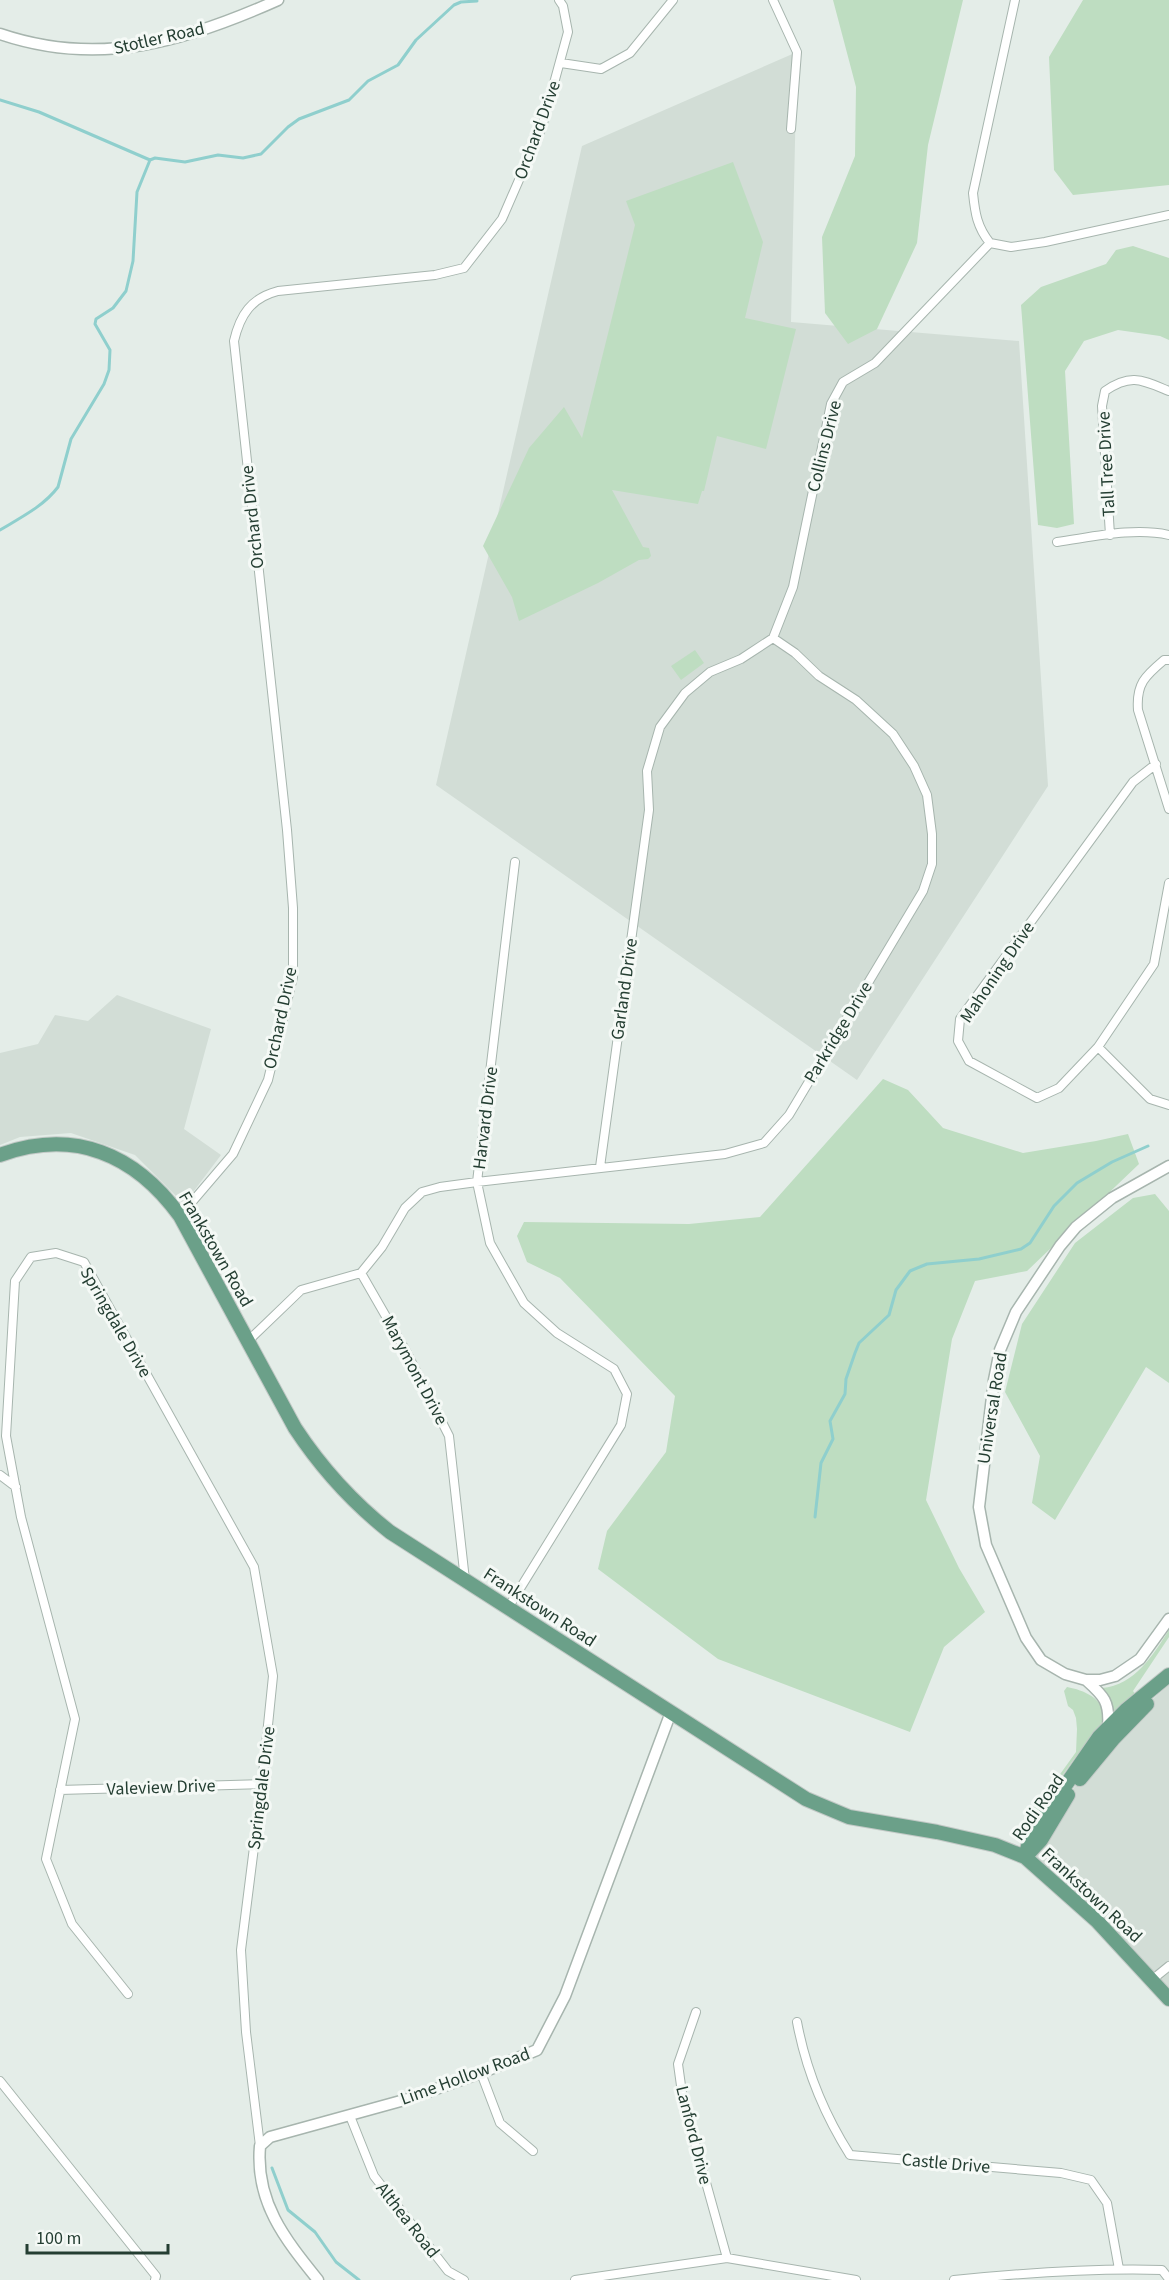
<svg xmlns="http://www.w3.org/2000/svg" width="1169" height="2280" viewBox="0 0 1169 2280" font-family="'Source Sans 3',sans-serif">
	<rect width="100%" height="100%" fill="#e4ede8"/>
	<path fill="#d2ddd6" d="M 797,52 L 791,322 L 1019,341 L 1048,786 L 857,1080 L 436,785 L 582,146 Z
		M 117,995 L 211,1029 L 184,1129 L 221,1155 L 184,1204 L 135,1155 L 71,1133 L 20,1137 L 0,1145 L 0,1053 L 38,1044 L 55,1015 L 88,1021 Z
		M 1169,1685 L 1169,1999 L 1025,1857 L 1086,1771 L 1132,1717 Z"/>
	<path fill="#beddc1" d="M 833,0 L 963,0 L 928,145 L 917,243 L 877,329 L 848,344 L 825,313 L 822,237 L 855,156 L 856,87 Z
		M 1083,0 L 1169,0 L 1169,185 L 1073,195 L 1054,170 L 1049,57 Z
		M 733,162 L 763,242 L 745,318 L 796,329 L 766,449 L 717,436 L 704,491 L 702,491 L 698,504 L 612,490 L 643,547 L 649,548 L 651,556 L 648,559 L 639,560 L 598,583 L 519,621 L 512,597 L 483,546 L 529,448 L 564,407 L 582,438 L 635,225 L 626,201 Z
		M 1133,246 L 1169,258 L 1169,340 L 1160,336 L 1118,330 L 1084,341 L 1065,371 L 1074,524 L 1057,528 L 1038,525 L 1021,305 L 1041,287 L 1106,264 L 1116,250 Z
		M 695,650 L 704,663 L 681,680 L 671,666 Z
		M 883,1079 L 908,1090 L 943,1128 L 1023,1153 L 1096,1141 L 1128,1134 L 1139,1164 L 1027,1271 L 975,1281 L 952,1339 L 926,1500 L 959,1568 L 985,1612 L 944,1647 L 910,1732 L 718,1659 L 598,1569 L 607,1531 L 666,1452 L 675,1396 L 560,1278 L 527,1262 L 517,1236 L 524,1222 L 689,1224 L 760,1217 Z
		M 1155,1194 L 1169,1211 L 1169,1383 L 1146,1367 L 1055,1520 L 1032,1503 L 1040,1456 L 1005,1392 L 1022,1324 L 1075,1243 L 1133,1198 Z
		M 1169,1630 L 1169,1637 L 1133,1691 L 1136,1695 L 1117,1713 L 1113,1712 L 1109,1698 L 1102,1688 C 1135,1685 1153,1655 1169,1630 Z
		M 1067,1687 C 1089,1691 1114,1704 1098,1731 C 1092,1741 1082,1750 1074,1759 C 1061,1777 1049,1795 1037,1813 L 1032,1809 L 1048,1791 L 1076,1752 L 1077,1729 L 1076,1718 L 1073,1710 L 1068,1706 L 1064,1691 Z"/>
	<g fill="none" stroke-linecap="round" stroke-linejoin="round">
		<path stroke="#8fcfcd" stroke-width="3" d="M 0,100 L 39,112 L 150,160
			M 0,530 C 20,518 44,506 58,487 L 71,439 L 104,384 L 109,370 L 110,350 L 95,324 L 96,319 L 113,308 L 126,291 L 133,261 L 137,192 L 150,160 L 155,158 L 185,162 L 218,155 L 243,158 L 261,154 L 288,127 L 299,119 L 349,100 L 368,81 L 398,65 L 416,40 L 454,5 L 461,2 L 477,1
			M 815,1517 L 821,1463 L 833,1439 L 830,1421 L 845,1394 L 846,1379 L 855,1353 L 859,1343 L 889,1315 L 896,1290 L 910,1271 L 927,1264 L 979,1259 L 1021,1249 L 1030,1243 L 1054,1206 L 1077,1183 L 1112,1162 L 1148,1146
			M 272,2168 L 288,2210 L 315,2232 L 336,2262 L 359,2280"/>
		<defs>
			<path id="minor" d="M 773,0 L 797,52 L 791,129
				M 561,63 L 601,69 L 630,53 L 673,0
				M 990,243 C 977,227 975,213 973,193 L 1015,0
				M 1110,535 L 1102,406 L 1105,391 C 1131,373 1142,380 1169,391
				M 1057,542 C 1093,537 1134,527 1169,535
				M 773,638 L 793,587 L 831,404 L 843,382 L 875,363 L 990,243 L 1011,247 L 1045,242 L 1169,215
				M 1169,660 L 1164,660 C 1145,676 1136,684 1138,710 L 1169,809
				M 1156,764 L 1133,782 L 960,1019 L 958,1041 L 969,1061 L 1037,1098 L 1059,1088 L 1098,1047 L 1154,964 L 1169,883
				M 1098,1047 L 1150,1099 L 1169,1105
				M 180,1216 L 233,1154 L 268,1080 L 293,977 L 293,908 L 287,830 L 234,341 C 240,315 251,298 278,291 L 435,275 L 464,268 L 502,219 L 542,127 L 568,32 L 563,6 L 559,0
				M 361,1273 L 407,1353 L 449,1436 L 465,1580
				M 248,1341 L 301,1290 L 361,1273 L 382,1247 L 405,1208 L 422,1192 L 440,1187 L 477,1182 L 725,1154 L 764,1143 L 789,1115 L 923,891 L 932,864 L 932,834 L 927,795 L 914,766 L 893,734 L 856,700 L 819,676 L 795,653 L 773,638 L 741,659 L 710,672 L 685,693 L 660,727 L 647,771 L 649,810 L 600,1167
				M 0,1475 L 16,1487
				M 508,1608 L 621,1425 L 627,1394 L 614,1369 L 557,1333 L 524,1303 L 490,1243 L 477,1182 L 515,862
				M 60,1790 L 262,1784
				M 1153,1979 L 1169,1966
				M 128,1994 L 72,1924 L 46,1859 L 75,1719 L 21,1517 L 6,1436 L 15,1281 L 31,1257 L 56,1253 L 84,1262 L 254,1567 L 273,1676 L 262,1784 L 241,1950 L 246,2032 L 260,2146
				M 696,2012 L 678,2064 L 683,2100 L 727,2258
				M 797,2022 C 806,2070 824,2114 850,2155 L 1061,2173 L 1091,2180 L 1107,2203 L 1119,2269
				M 481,2073 L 500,2123 L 533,2151
				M 0,2081 L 156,2276 L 155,2280
				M 350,2116 L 374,2176 L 448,2271 L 464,2280
				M 575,2280 L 727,2258 L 856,2280
				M 954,2280 C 1023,2273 1093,2268 1162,2270 L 1169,2279"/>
			<path id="tertiary" d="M 0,34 C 100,68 186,41 278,0
				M 1169,1166 L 1112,1198 L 1076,1227 L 1060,1246 L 1016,1312 L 1000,1350 L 994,1380 L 979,1507 L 986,1545 L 1026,1638 L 1041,1660 L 1065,1674 L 1086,1680 L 1100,1680 L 1115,1676 L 1140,1659 L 1169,1619
				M 1086,1680 C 1104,1696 1110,1702 1108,1727
				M 318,2280 C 285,2239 255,2202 260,2146 L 270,2137 L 408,2099 L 481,2073 L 537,2050 L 565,1996 L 671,1712"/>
			<path id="primary" d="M 0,1155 C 74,1128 135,1154 180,1216 L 295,1428 C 322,1469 352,1502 390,1532 L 806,1799 L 849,1817 L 937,1832 L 995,1845 L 1025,1857 L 1097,1921 L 1169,1999
				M 1080,1779 L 1114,1738 L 1147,1704
				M 1027,1855 L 1041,1840 L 1068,1795
				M 1025,1857 L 1031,1835 L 1099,1737 L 1126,1710 L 1169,1675"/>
		</defs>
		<use href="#minor" stroke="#a7b5ae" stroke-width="10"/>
		<use href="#tertiary" stroke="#a7b5ae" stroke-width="13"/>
		<use href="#primary" stroke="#c2c9c6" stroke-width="16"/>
		<use href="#minor" stroke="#fff" stroke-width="8"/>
		<use href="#tertiary" stroke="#fff" stroke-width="10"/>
		<use href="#primary" stroke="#6ba089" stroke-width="14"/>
	</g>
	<g text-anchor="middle" stroke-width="6" stroke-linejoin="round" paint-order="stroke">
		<g font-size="18" fill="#243e32" stroke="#f5f9f6">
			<text transform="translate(159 38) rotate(-13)" y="6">Stotler Road</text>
			<text transform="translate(537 130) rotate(-70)" y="6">Orchard Drive</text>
			<text transform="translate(824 446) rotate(-76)" y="6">Collins Drive</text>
			<text transform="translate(1106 464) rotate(-93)" y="6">Tall Tree Drive</text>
			<text transform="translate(252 517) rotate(-96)" y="6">Orchard Drive</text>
			<text transform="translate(997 972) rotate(-56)" y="6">Mahoning Drive</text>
			<text transform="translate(624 989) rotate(-82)" y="6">Garland Drive</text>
			<text transform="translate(280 1018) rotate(-78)" y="6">Orchard Drive</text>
			<text transform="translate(838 1032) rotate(-59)" y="6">Parkridge Drive</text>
			<text transform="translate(485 1118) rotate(-83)" y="6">Harvard Drive</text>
			<text transform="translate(216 1249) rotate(60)" y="6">Frankstown Road</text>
			<text transform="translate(116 1322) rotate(60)" y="6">Springdale Drive</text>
			<text transform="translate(415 1370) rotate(62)" y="6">Marymont Drive</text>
			<text transform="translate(992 1408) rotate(-81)" y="6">Universal Road</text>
			<text transform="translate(540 1607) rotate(33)" y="6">Frankstown Road</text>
			<text transform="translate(161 1787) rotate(-2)" y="6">Valeview Drive</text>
			<text transform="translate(261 1788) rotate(-83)" y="6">Springdale Drive</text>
			<text transform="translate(1038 1807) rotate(-55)" y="6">Rodi Road</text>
			<text transform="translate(1092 1895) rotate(43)" y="6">Frankstown Road</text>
			<text transform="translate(465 2076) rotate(-20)" y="6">Lime Hollow Road</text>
			<text transform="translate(694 2135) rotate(76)" y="6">Lanford Drive</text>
			<text transform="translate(946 2163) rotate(5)" y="6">Castle Drive</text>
			<text transform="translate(408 2220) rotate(52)" y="6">Althea Road</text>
		</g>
	</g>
	<path d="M27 2244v9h141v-9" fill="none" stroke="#243e32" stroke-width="3"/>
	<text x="36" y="2244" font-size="18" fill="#243e32" stroke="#f5f9f6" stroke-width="4.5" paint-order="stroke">100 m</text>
</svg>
